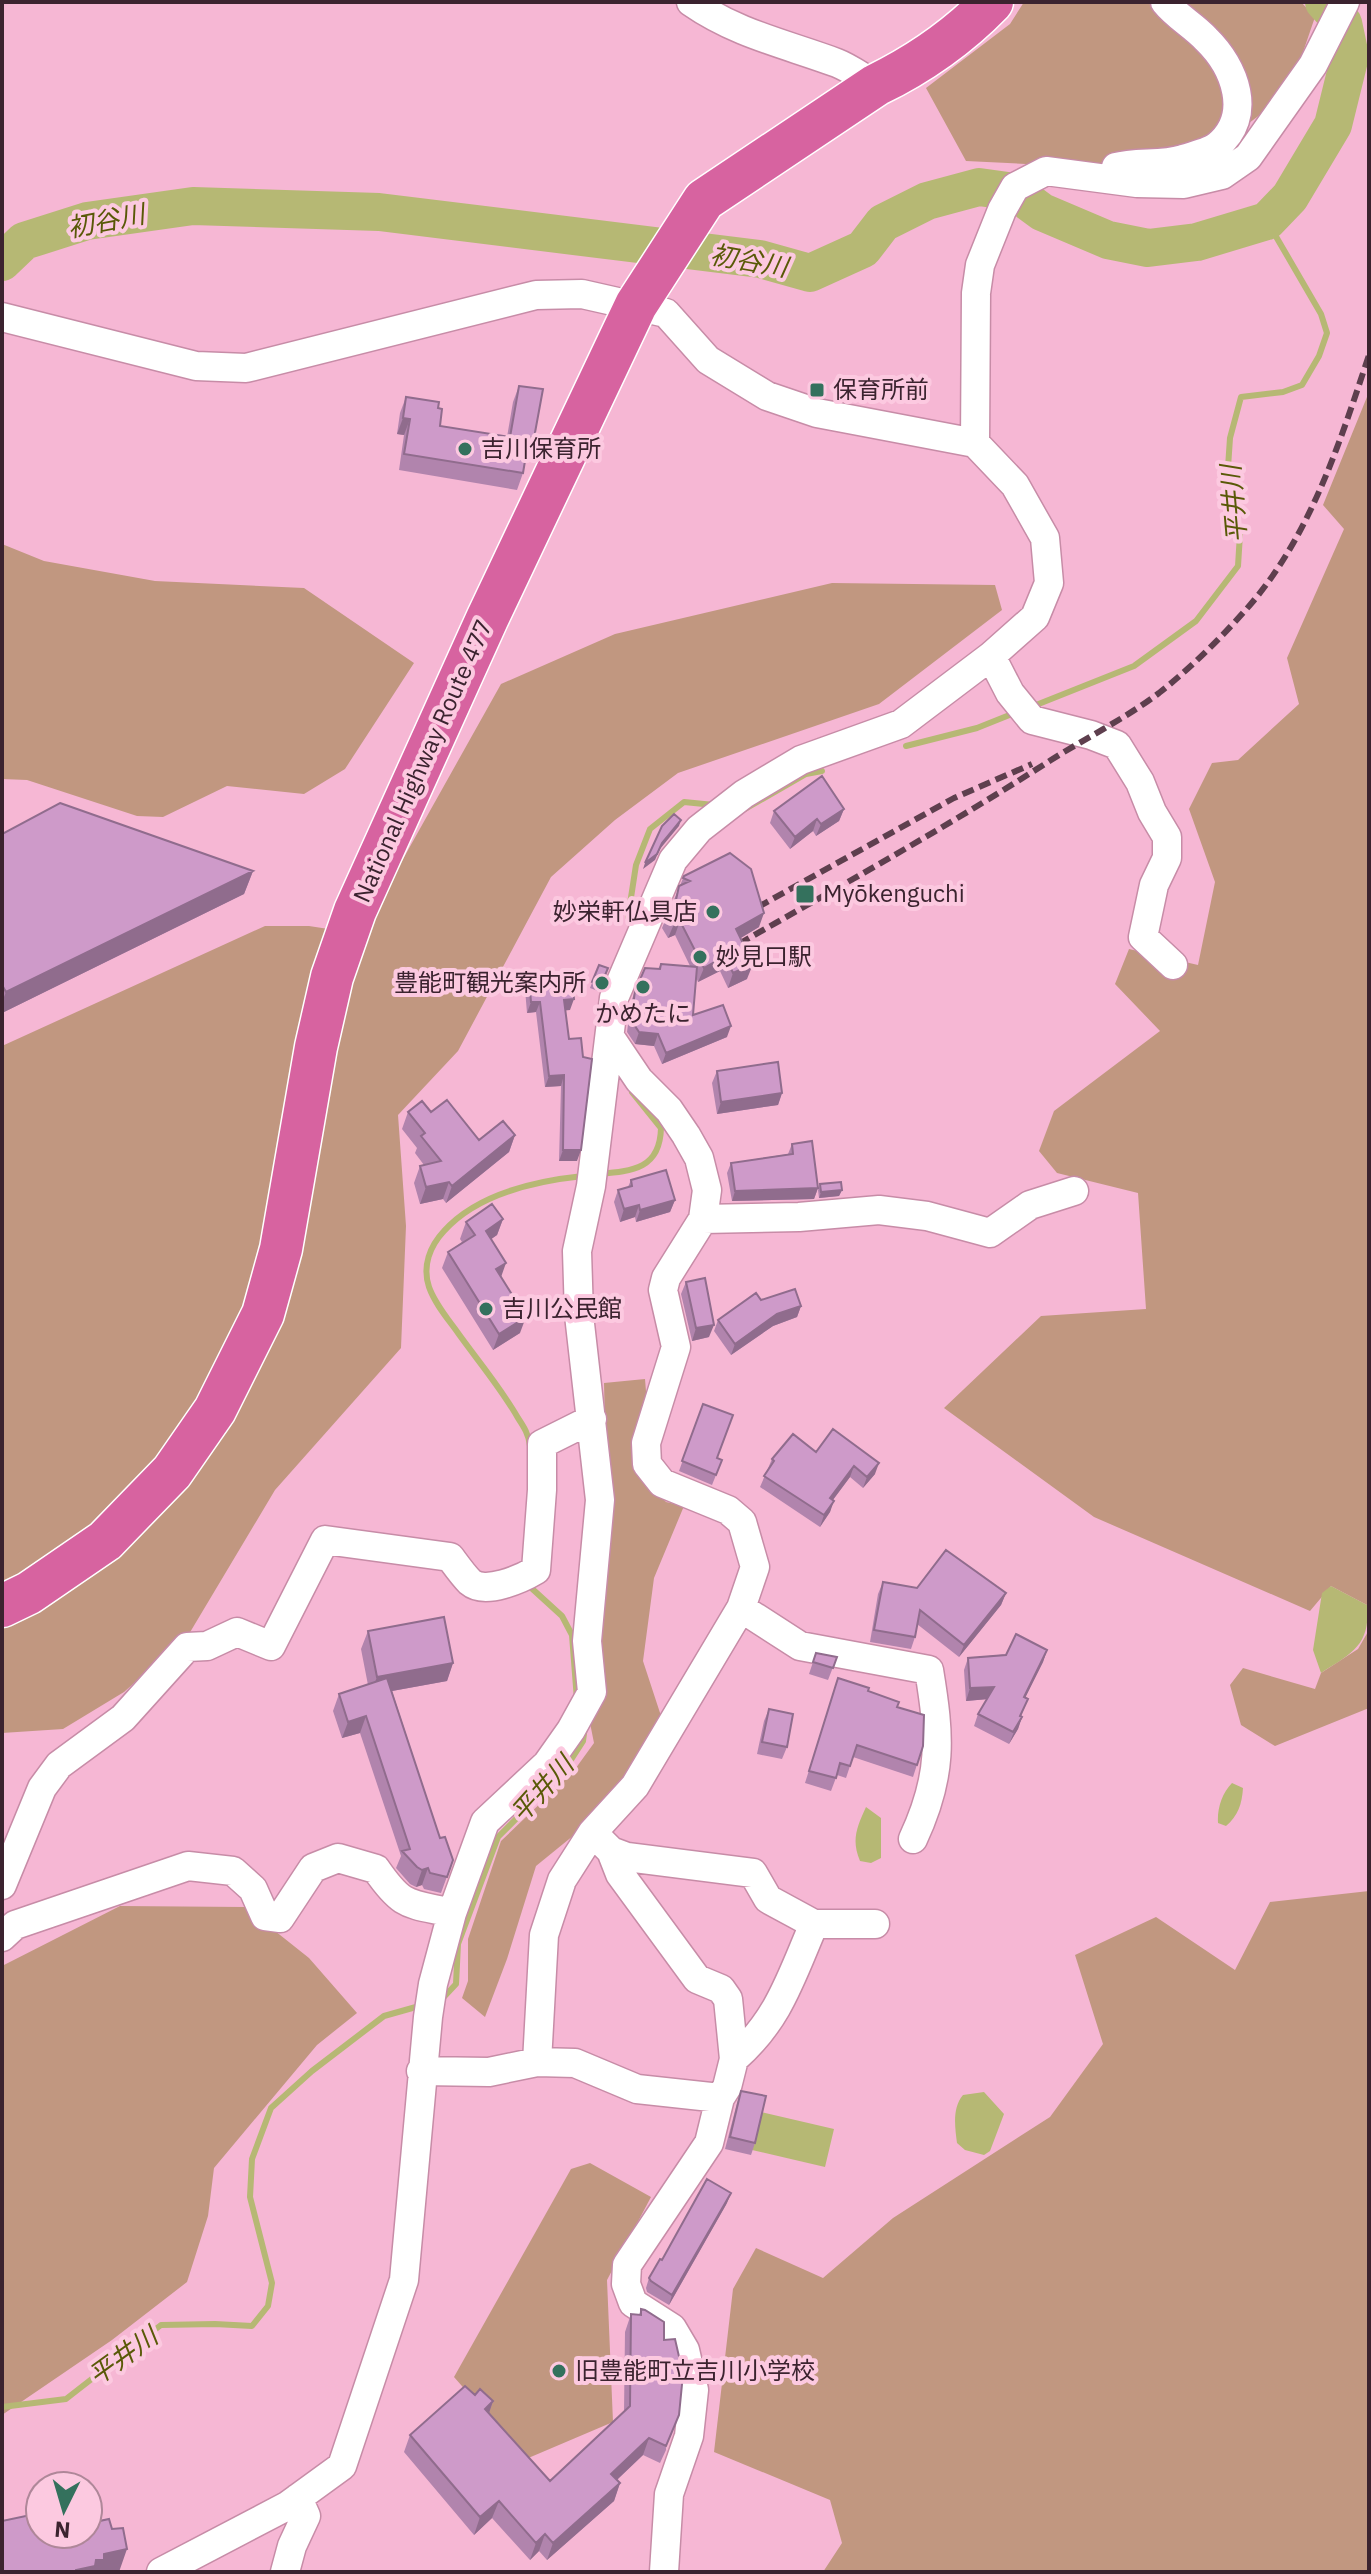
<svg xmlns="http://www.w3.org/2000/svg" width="1371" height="2574" viewBox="0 0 1371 2574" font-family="'IBM Plex Sans','Noto Sans JP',sans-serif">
	<rect width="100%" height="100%" fill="#f6b7d4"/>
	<path fill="#c19780" d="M 1024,2 L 1301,2 L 1315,17 L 1289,93 L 1184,172 L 966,161 L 926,88 L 1010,24 Z
		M 1369,392 L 1369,1616 L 1367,1605 L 1331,1586 L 1310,1611 L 1094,1517 L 944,1408 L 1041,1316 L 1146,1309 L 1138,1193 L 1057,1173 L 1039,1151 L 1054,1111 L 1160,1031 L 1115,984 L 1129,949 L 1198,965 L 1215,882 L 1189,809 L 1212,763 L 1238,760 L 1299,704 L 1287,658 L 1344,529 L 1323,505 Z
		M 2,544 L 44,561 L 155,581 L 304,588 L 414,663 L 345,769 L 304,794 L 227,786 L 163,817 L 137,816 L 27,780 L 2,779 Z
		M 832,583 L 995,585 L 1002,610 L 879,704 L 678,773 L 615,820 L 551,877 L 458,1051 L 398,1115 L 406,1226 L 401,1348 L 275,1490 L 189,1634 L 124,1692 L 63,1729 L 2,1733 L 2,1046 L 265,926 L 309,926 L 361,934 L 501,684 L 615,634 Z
		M 645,1379 L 648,1416 L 634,1466 L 666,1502 L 684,1506 L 654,1578 L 643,1661 L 663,1722 L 638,1768 L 579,1831 L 536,1866 L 507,1959 L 485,2017 L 462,1998 L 468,1981 L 468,1939 L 501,1841 L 573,1772 L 594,1743 L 588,1713 L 607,1515 L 604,1383 Z
		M 1369,1630 L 1369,1708 L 1275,1746 L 1241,1725 L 1230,1685 L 1243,1668 L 1315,1689 L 1321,1673 L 1358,1649 Z
		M 1369,1891 L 1369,2572 L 823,2572 L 842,2543 L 830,2500 L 714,2452 L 733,2289 L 756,2248 L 823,2278 L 893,2218 L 1050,2117 L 1103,2044 L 1075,1955 L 1156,1917 L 1235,1970 L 1270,1902 Z
		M 120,1906 L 245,1907 L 309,1958 L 357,2013 L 317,2045 L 214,2168 L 208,2216 L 187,2282 L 112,2340 L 2,2415 L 2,1966 Z
		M 590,2163 L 651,2197 L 607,2280 L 613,2422 L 526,2459 L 454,2377 L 571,2169 Z"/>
	<path fill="#b6b874" d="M 1331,1586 L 1367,1605 C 1371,1646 1350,1654 1321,1673 L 1313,1650 L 1322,1593 Z
		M 1232,1783 L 1243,1788 C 1242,1804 1238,1816 1226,1826 L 1218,1823 C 1217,1809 1222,1793 1232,1783 Z
		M 866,1807 L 881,1818 L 881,1858 L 871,1863 L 860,1861 C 851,1840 857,1827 866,1807 Z
		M 984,2092 L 1004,2114 L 990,2151 L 984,2155 L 965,2150 L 957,2143 C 955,2127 952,2108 963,2095 Z
		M 761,2112 L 834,2129 L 825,2167 L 752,2150 Z"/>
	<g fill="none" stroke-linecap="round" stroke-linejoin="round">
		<path stroke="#b6b874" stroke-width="6" d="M 1031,707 L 1134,666 L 1196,621 L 1238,566 L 1240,534 L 1227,482 L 1230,438 L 1241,397 L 1283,392 L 1302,385 L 1319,356 L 1327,333 L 1321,314 L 1267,221
			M 906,746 L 977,728 L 1017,712
			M 745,809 L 806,774 L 822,771
			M 628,917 L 636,865 L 650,829 L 684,802 L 714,805
			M 598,1174 C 633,1171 660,1169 661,1128 L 632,1092
			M 530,1446 C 529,1435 524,1427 518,1418 C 501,1388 478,1361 458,1333 C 448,1319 435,1304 429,1287 C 422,1266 430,1246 444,1231 C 477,1194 535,1181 583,1176
			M 528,1585 L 562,1616 L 572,1635 L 577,1700
			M 442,1999 L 456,1984 L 458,1944 L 498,1837 L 563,1772 L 583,1741 L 585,1726
			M 2,2407 L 66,2399 L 161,2325 L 215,2324 L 252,2326 L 268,2306 L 272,2283 L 250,2197 L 252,2159 L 271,2108 L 312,2071 L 384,2016 L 423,2005"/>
		<path stroke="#b6b874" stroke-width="38" d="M 2,262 L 24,241 L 87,221 L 193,206 L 379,212 L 760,259 L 810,273 L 863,249 L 883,223 L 927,201 L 979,187 L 1015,192 L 1042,212 L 1108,240 L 1148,248 L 1197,242 L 1267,221 L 1290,197 L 1333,125 L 1350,56 L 1343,23 L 1324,2"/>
		<defs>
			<path id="minor" d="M 691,2 C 737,34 786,44 837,63 C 850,68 863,78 876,85
				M 1116,167 C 1136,161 1162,166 1183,159 C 1193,156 1209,152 1217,146 C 1254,116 1235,67 1206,39 C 1193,25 1177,17 1165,2
				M 2,317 L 196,366 L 246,368 L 536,295 L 582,294 L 666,313 L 708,360 L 767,396 L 817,413 L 975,443 L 1015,485 L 1045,538 L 1049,583 L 1035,617 L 991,656 L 901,724 L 801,760 L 744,794 L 699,829 L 673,860 L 614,998 L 591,1186 L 577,1251 L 579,1315 L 600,1500 L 587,1641 L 592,1692 L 571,1730 L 547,1764 L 485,1822 L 452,1913 L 433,1984 L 428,2017 L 404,2280 L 342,2466 L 287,2506 L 161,2572
				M 975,443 L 976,293 L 980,265 L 1002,210 L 1015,187 L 1046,171 L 1137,183 L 1184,184 L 1222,175 L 1248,157 L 1313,65 L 1345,2
				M 991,656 L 1010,693 L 1032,720 L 1091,735 L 1117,745 L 1140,782 L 1152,812 L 1167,837 L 1167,858 L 1154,885 L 1143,937 L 1173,965
				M 703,1219 L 799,1217 L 879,1210 L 927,1216 L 990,1233 L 1030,1205 L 1074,1191
				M 741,1608 L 800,1646 L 929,1670 C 940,1737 943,1775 913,1839
				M 602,1842 L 611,1851 L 627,1857 L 753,1873 L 768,1899 L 814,1924
				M 611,1851 L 620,1874 L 697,1979 L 721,1989 L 728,1999 L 734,2059 L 727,2087 L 720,2098 L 709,2143 L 627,2265 L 626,2284 L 633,2303 L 672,2328 L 685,2350 L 694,2390 L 689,2436 L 669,2494 L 664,2572
				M 2,1885 L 42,1788 L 59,1765 L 123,1718 L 187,1647 L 207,1646 L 237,1632 L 271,1646 L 325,1540 L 450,1557 C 456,1565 463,1575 470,1582 C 485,1595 521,1579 536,1570 L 542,1490 L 542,1444 L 592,1419
				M 2,1937 L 15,1925 L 188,1866 L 233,1871 L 253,1889 L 265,1916 L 280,1918 L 313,1868 L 338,1858 L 376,1869 C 403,1908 408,1903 452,1913
				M 734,2059 C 779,2020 791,1977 814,1924 L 875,1924
				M 537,2062 L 544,1935 L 562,1880 L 592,1833 L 635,1786 L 741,1608 L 755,1567 L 742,1522 L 728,1510 L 662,1483 L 647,1464 L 646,1443 L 676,1347 L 663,1290 L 666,1278 L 703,1219 L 707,1190 L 699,1158 L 686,1135 L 669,1110 L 639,1080 L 610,1037
				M 421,2071 L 489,2072 L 537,2062 L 575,2063 L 637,2089 L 720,2098
				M 285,2572 L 292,2546 L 306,2516 L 298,2498"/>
			<path id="highway" d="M 2,1606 L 29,1593 L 105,1541 L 172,1472 L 215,1410 L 263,1314 L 281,1249 L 316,1047 L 332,977 L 355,911 L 487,619 L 636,305 L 704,200 L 876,85 C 919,64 959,36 992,2"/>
		</defs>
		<use href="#minor" stroke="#c78ca7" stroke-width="31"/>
		<use href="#highway" stroke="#fff" stroke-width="45"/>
		<use href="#minor" stroke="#fff" stroke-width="28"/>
		<use href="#highway" stroke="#d763a0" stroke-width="42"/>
		<path stroke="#5e3f4e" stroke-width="6" stroke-dasharray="12 6" stroke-linecap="butt" d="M 742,916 L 954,798 L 1032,764
			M 723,953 C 833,890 944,829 1051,760 C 1086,738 1126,718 1159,693 C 1192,667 1223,636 1250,605 C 1311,534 1340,442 1369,355"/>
	</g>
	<path fill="#b184ad" d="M 519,386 L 534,438 L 528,454 L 526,453 L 523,473 L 517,490 L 399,470 L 404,435 L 397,434 L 400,413 L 406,397 L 438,408 L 440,426 L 507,437 L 513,402 Z
		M 844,809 L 839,821 L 816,836 L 813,831 L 790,849 L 770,823 L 774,811 Z
		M 2,834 L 253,871 L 244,894 L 2,1013 Z
		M 684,876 L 759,927 L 740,938 L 747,979 L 728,988 L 720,971 L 698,982 L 696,977 L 693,1015 L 727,1037 L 662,1064 L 654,1046 L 635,1044 L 627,1032 L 631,1002 L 635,991 L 658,969 L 661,964 L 690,966 L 675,935 L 668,938 L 662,928 Z
		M 599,965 L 608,968 L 598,991 L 590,988 Z
		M 529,978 L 570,1010 L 565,1010 L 577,1161 L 559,1161 L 561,1086 L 545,1087 L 536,1012 L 527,1013 L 525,989 Z
		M 717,1071 L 782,1093 L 778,1105 L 717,1114 L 712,1083 Z
		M 408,1112 L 431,1112 L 479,1140 L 515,1135 L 509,1152 L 446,1203 L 443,1199 L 420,1204 L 414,1183 L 420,1166 L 424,1165 L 415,1153 L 417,1148 L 402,1129 Z
		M 792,1144 L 818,1188 L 814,1199 L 732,1201 L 727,1173 L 731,1163 L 788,1154 Z
		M 631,1180 L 675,1200 L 670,1212 L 636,1222 L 635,1217 L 620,1222 L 614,1202 L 618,1190 L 628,1187 Z
		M 820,1184 L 842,1190 L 839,1196 L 819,1198 L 818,1190 Z
		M 503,1219 L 497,1235 L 491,1239 L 501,1277 L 520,1333 L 493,1350 L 442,1268 L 448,1252 L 462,1242 L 460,1239 L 466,1222 Z
		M 686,1282 L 709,1337 L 692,1341 L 681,1294 Z
		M 761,1300 L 801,1306 L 797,1317 L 773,1326 L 731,1355 L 714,1331 L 718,1320 Z
		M 703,1404 L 717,1458 L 722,1460 L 712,1485 L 679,1471 Z
		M 833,1429 L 875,1474 L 863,1488 L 850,1477 L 833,1500 L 830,1512 L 820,1527 L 760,1487 L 772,1459 L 816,1452 Z
		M 883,1582 L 917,1588 L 1006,1593 L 1001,1605 L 959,1657 L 917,1624 L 915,1637 L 911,1649 L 870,1642 L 878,1594 Z
		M 368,1631 L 453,1663 L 447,1681 L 392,1691 L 440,1838 L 453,1860 L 441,1893 L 424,1889 L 422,1885 L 416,1887 L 410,1884 L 396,1868 L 401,1856 L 360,1733 L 342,1738 L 333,1711 L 339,1694 L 368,1685 L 361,1649 Z
		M 1047,1650 L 1043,1662 L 1025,1698 L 1021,1716 L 1022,1717 L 1018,1729 L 1009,1744 L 974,1726 L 978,1714 L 987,1699 L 966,1701 L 964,1670 L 968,1658 Z
		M 816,1653 L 837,1657 L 828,1680 L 809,1674 Z
		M 838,1678 L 868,1691 L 897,1707 L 923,1746 L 913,1777 L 853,1757 L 846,1778 L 837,1775 L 831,1791 L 805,1783 Z
		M 769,1709 L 787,1747 L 782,1759 L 757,1754 L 764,1721 Z
		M 741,2091 L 755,2143 L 751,2155 L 725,2149 L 737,2103 Z
		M 727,2203 L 669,2305 L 647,2292 L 646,2288 L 649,2278 L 662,2260 Z
		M 641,2309 L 664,2322 L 666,2450 L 660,2463 L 643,2455 L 617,2480 L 620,2483 L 614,2501 L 547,2560 L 539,2551 L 530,2560 L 492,2518 L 474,2535 L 404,2452 L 410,2435 L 475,2395 L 493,2401 L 489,2413 L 550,2481 L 624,2412 L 625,2332 L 631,2314 L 639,2315 Z"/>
	<path fill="#906c8d" d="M 403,418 L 410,419 L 404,435 L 397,434 Z
		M 844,809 L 839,821 L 816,836 L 821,824 Z
		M 817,819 L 813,831 L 790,849 L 795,837 Z
		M 681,820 L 679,826 L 660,849 L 655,860 L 643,869 L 645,863 Z
		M 253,871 L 244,894 L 2,1013 L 2,1002 L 6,992 Z
		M 764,913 L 759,927 L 731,944 L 736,929 Z
		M 680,921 L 675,935 L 668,938 L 674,924 Z
		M 725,956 L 720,971 L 698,982 L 704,968 Z
		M 753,964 L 747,979 L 728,988 L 733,973 Z
		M 574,999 L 570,1010 L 560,1011 L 564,1000 Z
		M 531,1002 L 540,1002 L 536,1012 L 527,1013 Z
		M 731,1026 L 727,1037 L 662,1064 L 666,1053 Z
		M 639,1032 L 658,1034 L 654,1046 L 635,1044 Z
		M 564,1075 L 561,1086 L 545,1087 L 549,1076 Z
		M 782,1093 L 778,1105 L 717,1114 L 721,1102 Z
		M 515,1135 L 509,1152 L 446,1203 L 452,1186 Z
		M 563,1150 L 581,1150 L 577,1161 L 559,1161 Z
		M 449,1182 L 443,1199 L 420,1204 L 426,1187 Z
		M 818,1188 L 814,1199 L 732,1201 L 735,1191 Z
		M 842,1190 L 839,1196 L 819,1198 L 821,1192 Z
		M 675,1200 L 670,1212 L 636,1222 L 640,1210 Z
		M 639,1205 L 635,1217 L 620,1222 L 624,1209 Z
		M 503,1219 L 497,1235 L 480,1247 L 486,1231 Z
		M 506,1263 L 500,1280 L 496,1269 Z
		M 801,1306 L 797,1317 L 773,1326 L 731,1355 L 735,1344 L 777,1314 Z
		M 526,1317 L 520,1333 L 493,1350 L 499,1334 Z
		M 714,1325 L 709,1337 L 692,1341 L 696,1328 Z
		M 879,1463 L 875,1474 L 863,1488 L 867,1477 Z
		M 854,1466 L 850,1477 L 826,1509 L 830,1498 Z
		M 834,1501 L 830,1512 L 820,1527 L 824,1515 Z
		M 1006,1593 L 1001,1605 L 959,1657 L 964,1645 Z
		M 1047,1650 L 1043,1662 L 1019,1710 L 1024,1697 Z
		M 453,1663 L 447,1681 L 370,1695 L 377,1677 Z
		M 994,1687 L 989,1699 L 966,1701 L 970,1688 Z
		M 1028,1699 L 1017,1726 L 1022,1717 L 1018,1729 L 1009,1744 Z
		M 366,1716 L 360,1733 L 342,1738 L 348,1722 Z
		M 428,1868 L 422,1885 L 416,1887 L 422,1870 Z
		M 731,2193 L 727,2203 L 669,2305 L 672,2295 Z
		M 493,2401 L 487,2419 L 485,2409 Z
		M 649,2438 L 643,2455 L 605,2491 L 611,2474 Z
		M 620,2483 L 614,2501 L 547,2560 L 553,2543 Z
		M 499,2501 L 492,2518 L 474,2535 L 480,2517 Z
		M 545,2534 L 539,2551 L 530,2560 L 536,2543 Z
		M 127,2549 L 119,2572 L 75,2572 L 76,2570 L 96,2560 L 104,2554 Z"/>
	<path fill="#ce9ac9" stroke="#906c8d" stroke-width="2" d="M 519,386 L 543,389 L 534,438 L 529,437 L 523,473 L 404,454 L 410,419 L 403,418 L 406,397 L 439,402 L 438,408 L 442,409 L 440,426 L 510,437 Z
		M 822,776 L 844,809 L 821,824 L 817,819 L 795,837 L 774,811 Z
		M 60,803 L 253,871 L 6,992 L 2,985 L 2,834 Z
		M 674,814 L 681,820 L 662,843 L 657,854 L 645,863 L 662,826 Z
		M 730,853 L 751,869 L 764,913 L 736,929 L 753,964 L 733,973 L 725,956 L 704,968 L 680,921 L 674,924 L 668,914 L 676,900 L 679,886 L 690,881 L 683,878 L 684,876 Z
		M 661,964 L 697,967 L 693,1015 L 723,1005 L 731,1026 L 666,1053 L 658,1034 L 639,1032 L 631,1020 L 635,991 L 645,968 L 660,969 Z
		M 599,965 L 608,968 L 601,985 L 592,982 Z
		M 572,975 L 574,999 L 564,1000 L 569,1039 L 581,1038 L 583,1057 L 592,1059 L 581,1150 L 563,1150 L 564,1075 L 549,1076 L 540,1002 L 531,1002 L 529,978 Z
		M 778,1062 L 782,1093 L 721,1102 L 717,1071 Z
		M 447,1100 L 479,1140 L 503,1121 L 515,1135 L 452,1186 L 449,1182 L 426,1187 L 420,1166 L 441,1161 L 421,1136 L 425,1133 L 408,1112 L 422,1101 L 431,1112 Z
		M 812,1141 L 818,1188 L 735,1191 L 731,1163 L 793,1154 L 792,1144 Z
		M 666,1170 L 675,1200 L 640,1210 L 639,1205 L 624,1209 L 618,1190 L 632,1186 L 631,1180 Z
		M 841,1182 L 842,1190 L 821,1192 L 820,1184 Z
		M 492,1204 L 503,1219 L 486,1231 L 506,1263 L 496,1269 L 526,1317 L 499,1334 L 448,1252 L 475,1235 L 466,1222 Z
		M 705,1278 L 714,1325 L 696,1328 L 686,1282 Z
		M 795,1289 L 801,1306 L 777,1314 L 735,1344 L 718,1320 L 756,1293 L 761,1300 Z
		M 703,1404 L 733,1415 L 717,1458 L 722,1460 L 716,1475 L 682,1461 Z
		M 833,1429 L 879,1463 L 867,1477 L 854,1466 L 830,1498 L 834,1501 L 824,1515 L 764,1476 L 774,1461 L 772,1459 L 793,1434 L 816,1452 Z
		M 946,1550 L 1006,1593 L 964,1645 L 920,1610 L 915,1637 L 874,1630 L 883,1582 L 917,1588 Z
		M 444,1617 L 453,1663 L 377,1677 L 368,1631 Z
		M 1016,1634 L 1047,1650 L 1024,1697 L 1028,1699 L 1020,1716 L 1022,1717 L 1013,1732 L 978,1714 L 994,1687 L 970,1688 L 968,1658 L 1006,1655 Z
		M 816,1653 L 837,1657 L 833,1668 L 813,1662 Z
		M 387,1678 L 440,1838 L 445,1837 L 453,1860 L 447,1877 L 430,1873 L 428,1868 L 422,1870 L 417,1867 L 402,1851 L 410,1849 L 366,1716 L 348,1722 L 339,1694 Z
		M 838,1678 L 869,1688 L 868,1691 L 899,1702 L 897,1707 L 924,1715 L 923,1746 L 917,1765 L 857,1745 L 850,1766 L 840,1763 L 836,1778 L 809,1771 Z
		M 769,1709 L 793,1714 L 787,1747 L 762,1742 Z
		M 741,2091 L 766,2096 L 755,2143 L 730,2137 Z
		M 707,2179 L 731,2193 L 672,2295 L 651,2281 L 649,2278 L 660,2259 L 662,2260 Z
		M 641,2309 L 645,2310 L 664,2322 L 664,2340 L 675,2339 L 683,2374 L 679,2415 L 666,2446 L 649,2438 L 611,2474 L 620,2483 L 553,2543 L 545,2534 L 536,2543 L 499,2501 L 480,2517 L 410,2435 L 465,2386 L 475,2395 L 480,2389 L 493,2401 L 485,2409 L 550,2481 L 630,2406 L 631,2314 L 641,2315 Z
		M 40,2513 L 40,2534 L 88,2534 L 88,2514 L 92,2513 L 95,2522 L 109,2519 L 112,2529 L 123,2528 L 127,2549 L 104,2554 L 104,2560 L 96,2560 L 95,2566 L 76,2570 L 76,2572 L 2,2572 L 2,2521 Z"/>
	<g fill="#34715d" stroke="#fcc9e0" stroke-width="3">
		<rect x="809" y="382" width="16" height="16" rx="4"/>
		<circle cx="465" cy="449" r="8"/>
		<rect x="795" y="884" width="20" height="20" rx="4"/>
		<circle cx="713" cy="912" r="8"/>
		<circle cx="700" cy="957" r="8"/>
		<circle cx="602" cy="983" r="8"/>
		<circle cx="643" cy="987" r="8"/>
		<circle cx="486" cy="1309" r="8"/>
		<circle cx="559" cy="2371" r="8"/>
	</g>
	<g text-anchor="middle" stroke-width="8" stroke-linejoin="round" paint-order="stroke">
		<g font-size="24" fill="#3b232f" stroke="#fcc9e0" text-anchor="start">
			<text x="833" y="398">保育所前</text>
			<text x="481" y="457">吉川保育所</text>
			<text x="823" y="902">Myōkenguchi</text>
			<text x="697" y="920" text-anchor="end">妙栄軒仏具店</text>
			<text x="716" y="965">妙見口駅</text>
			<text x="586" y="991" text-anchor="end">豊能町観光案内所</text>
			<text x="643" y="1022" text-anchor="middle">かめたに</text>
			<text x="502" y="1317">吉川公民館</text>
			<text x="575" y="2379">旧豊能町立吉川小学校</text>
		</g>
		<g font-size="24" fill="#3b232f" stroke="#fcc9e0">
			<text transform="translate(423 761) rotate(-66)" y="8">National Highway Route 477</text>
		</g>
		<g font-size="26" font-style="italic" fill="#595907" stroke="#fcc9e0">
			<text transform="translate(106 221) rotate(-11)" y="9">初谷川</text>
			<text transform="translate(749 261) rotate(10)" y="9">初谷川</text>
			<text transform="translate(1234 504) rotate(-95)" y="9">平井川</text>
			<text transform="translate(542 1789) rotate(-48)" y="9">平井川</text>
			<text transform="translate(123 2356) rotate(-36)" y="9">平井川</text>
		</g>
	</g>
	<rect width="1371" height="2574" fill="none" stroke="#3b232f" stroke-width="8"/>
	<g transform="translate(64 2510) rotate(185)"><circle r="38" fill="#fcc9e0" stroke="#af8799" stroke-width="2"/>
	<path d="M0-6L14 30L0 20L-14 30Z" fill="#34715d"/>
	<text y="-12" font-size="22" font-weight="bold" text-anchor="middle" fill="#3b232f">N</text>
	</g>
</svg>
